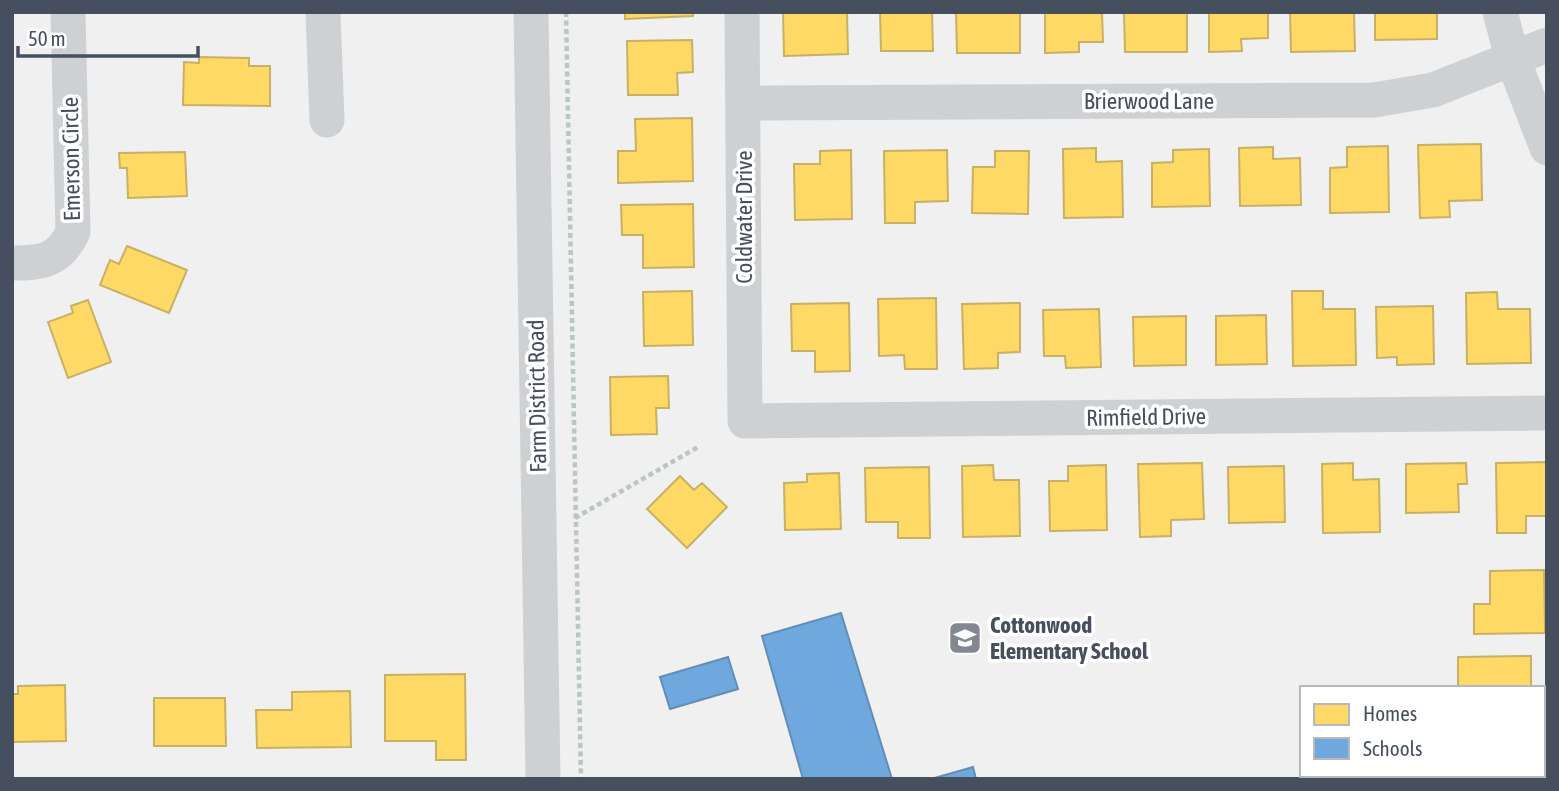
<svg xmlns="http://www.w3.org/2000/svg" width="1559" height="791" viewBox="0 0 1559 791" font-family="'Asap Condensed',sans-serif">
	<rect width="100%" height="100%" fill="#f1f0f0"/>
	<path fill="#ffd966" stroke="#c8b064" stroke-width="2" d="M 625,12 L 693,12 L 693,16 L 625,19 Z
		M 783,12 L 847,12 L 848,54 L 784,56 Z
		M 880,12 L 932,12 L 933,51 L 881,51 Z
		M 956,12 L 1020,12 L 1020,53 L 957,53 Z
		M 1045,12 L 1102,12 L 1103,42 L 1079,42 L 1079,52 L 1045,53 Z
		M 1124,12 L 1187,12 L 1187,52 L 1125,52 Z
		M 1209,12 L 1268,12 L 1268,38 L 1241,39 L 1242,51 L 1209,52 Z
		M 1290,12 L 1354,12 L 1355,51 L 1291,52 Z
		M 1375,12 L 1437,12 L 1437,39 L 1375,40 Z
		M 692,40 L 693,72 L 677,73 L 678,95 L 628,95 L 627,41 Z
		M 199,57 L 249,58 L 249,66 L 270,66 L 270,106 L 183,105 L 184,62 L 199,63 Z
		M 692,118 L 693,181 L 618,183 L 618,151 L 636,151 L 635,119 Z
		M 1481,144 L 1482,200 L 1449,201 L 1450,217 L 1420,218 L 1418,145 Z
		M 1388,146 L 1389,212 L 1330,213 L 1330,168 L 1347,167 L 1347,147 Z
		M 1273,147 L 1273,159 L 1300,158 L 1301,205 L 1240,206 L 1239,148 Z
		M 1096,148 L 1096,162 L 1122,161 L 1123,217 L 1064,218 L 1063,149 Z
		M 1209,149 L 1210,206 L 1152,207 L 1152,163 L 1173,162 L 1173,150 Z
		M 851,150 L 852,219 L 795,220 L 794,164 L 820,164 L 820,151 Z
		M 947,150 L 948,201 L 915,202 L 915,223 L 885,223 L 884,151 Z
		M 995,151 L 1029,151 L 1028,214 L 972,213 L 973,167 L 995,167 Z
		M 185,152 L 187,196 L 128,198 L 127,168 L 120,168 L 119,153 Z
		M 693,204 L 694,267 L 643,268 L 643,235 L 622,235 L 621,205 Z
		M 127,246 L 187,270 L 169,313 L 100,285 L 110,260 L 119,264 Z
		M 692,291 L 693,345 L 644,346 L 643,292 Z
		M 1292,291 L 1323,291 L 1323,309 L 1355,309 L 1356,365 L 1293,366 Z
		M 1497,292 L 1498,309 L 1530,309 L 1531,363 L 1467,364 L 1466,293 Z
		M 936,298 L 937,369 L 905,369 L 904,355 L 879,356 L 878,299 Z
		M 88,300 L 111,362 L 68,378 L 48,322 L 73,313 L 71,306 Z
		M 849,303 L 850,371 L 815,372 L 815,351 L 792,351 L 791,304 Z
		M 1020,303 L 1020,352 L 998,353 L 998,368 L 964,369 L 962,304 Z
		M 1433,306 L 1434,364 L 1397,365 L 1397,357 L 1377,358 L 1376,307 Z
		M 1099,309 L 1101,367 L 1066,368 L 1065,356 L 1044,356 L 1043,310 Z
		M 1266,315 L 1267,364 L 1216,365 L 1216,316 Z
		M 1186,316 L 1186,365 L 1134,366 L 1133,317 Z
		M 668,376 L 669,408 L 656,408 L 657,434 L 611,435 L 610,377 Z
		M 1547,462 L 1547,516 L 1526,516 L 1526,533 L 1497,533 L 1496,463 Z
		M 1202,463 L 1204,519 L 1171,520 L 1171,536 L 1140,537 L 1138,464 Z
		M 1353,463 L 1353,480 L 1379,479 L 1380,532 L 1323,533 L 1322,464 Z
		M 1466,463 L 1467,484 L 1458,484 L 1459,512 L 1406,513 L 1406,464 Z
		M 993,465 L 994,480 L 1019,480 L 1020,536 L 963,537 L 962,466 Z
		M 1106,465 L 1107,530 L 1050,531 L 1049,481 L 1068,481 L 1068,466 Z
		M 1284,466 L 1285,522 L 1229,523 L 1228,467 Z
		M 929,467 L 930,538 L 898,538 L 898,522 L 866,522 L 865,468 Z
		M 839,473 L 841,529 L 785,530 L 784,483 L 807,482 L 807,474 Z
		M 680,476 L 694,490 L 702,483 L 727,507 L 687,548 L 647,509 Z
		M 1544,570 L 1545,633 L 1474,634 L 1474,604 L 1490,604 L 1490,571 Z
		M 1531,656 L 1531,688 L 1458,688 L 1458,657 Z
		M 465,674 L 466,760 L 436,760 L 436,741 L 385,741 L 385,675 Z
		M 65,685 L 66,741 L 12,742 L 12,694 L 18,694 L 18,686 Z
		M 350,691 L 351,747 L 257,748 L 256,710 L 292,710 L 292,692 Z
		M 154,698 L 225,698 L 226,746 L 154,746 Z
		M 1446,775 L 1516,775 L 1516,779 L 1446,779 Z"/>
	<path fill="#6fa8dc" stroke="#638db6" stroke-width="2" d="M 841,613 L 892,779 L 803,779 L 762,636 Z
		M 728,657 L 738,689 L 670,709 L 660,677 Z
		M 973,767 L 976,779 L 931,779 Z"/>
	<g fill="none" stroke-linecap="round" stroke-linejoin="round">
		<path stroke="#bac6c5" stroke-width="4.5" stroke-dasharray="5 3.5" stroke-linecap="butt" d="M 566,12 L 581,779
			M 575,518 L 698,447"/>
		<path stroke="#ced1d4" stroke-width="35" d="M 323,12 L 327,120
			M 531,12 L 543,779
			M 742,12 L 745,421 L 1547,413
			M 1500,12 L 1512,57 L 1547,148
			M 743,103 L 1374,100 L 1433,90 L 1547,45
			M 12,263 C 42,263 59,261 73,232 L 68,12"/>
	</g>
	<defs>
		<symbol id="school-square" viewBox="-11 -11 22 22"><rect x="-9" y="-9" width="18" height="18" rx="4" fill="#828791" stroke="#fff"/><path d="M0-5L7-2L0 1L-7-2ZM-4 1L0 2.5L4 1V4Q0 6-4 4Z" fill="#fff"/></symbol>
	</defs>
	<g fill-rule="evenodd">
		<use href="#school-square" x="946" y="619" width="38" height="38"/>
	</g>
	<g text-anchor="middle" stroke-width="7" stroke-linejoin="round" paint-order="stroke">
		<g font-size="23" fill="#464f5e" stroke="#fff">
			<text x="1149" y="109">Brierwood Lane</text>
			<text transform="translate(71 159) rotate(-91)" y="8">Emerson Circle</text>
			<text transform="translate(744 217) rotate(-90)" y="8">Coldwater Drive</text>
			<text transform="translate(537 396) rotate(-91)" y="8">Farm District Road</text>
			<text transform="translate(1146 417) rotate(-1)" y="8">Rimfield Drive</text>
		</g>
		<g font-size="23" font-weight="bold" fill="#464f5e" stroke="#fff" text-anchor="start">
			<text x="990" y="633">Cottonwood<tspan x="990" dy="26">Elementary School</tspan></text>
		</g>
	</g>
	<rect width="1559" height="791" fill="none" stroke="#464f5e" stroke-width="28"/>
	<rect x="1300" y="686" width="245" height="91" fill="#ffffff" stroke="#b5b9bf" stroke-width="2"/>
	<rect x="1314" y="704" width="35" height="21" fill="#ffd966" stroke="#b5b9bf" stroke-width="2"/>
	<text x="1363" y="721" font-size="21" fill="#464f5e">Homes</text>
	<rect x="1314" y="738" width="35" height="21" fill="#6fa8dc" stroke="#b5b9bf" stroke-width="2"/>
	<text x="1363" y="756" font-size="21" fill="#464f5e">Schools</text>
	<path d="M18 46v10h180v-10" fill="none" stroke="#464f5e" stroke-width="3.5"/>
	<text x="28" y="46" font-size="21" fill="#464f5e" stroke="#ffffff" stroke-width="5" paint-order="stroke">50 m</text>
</svg>
